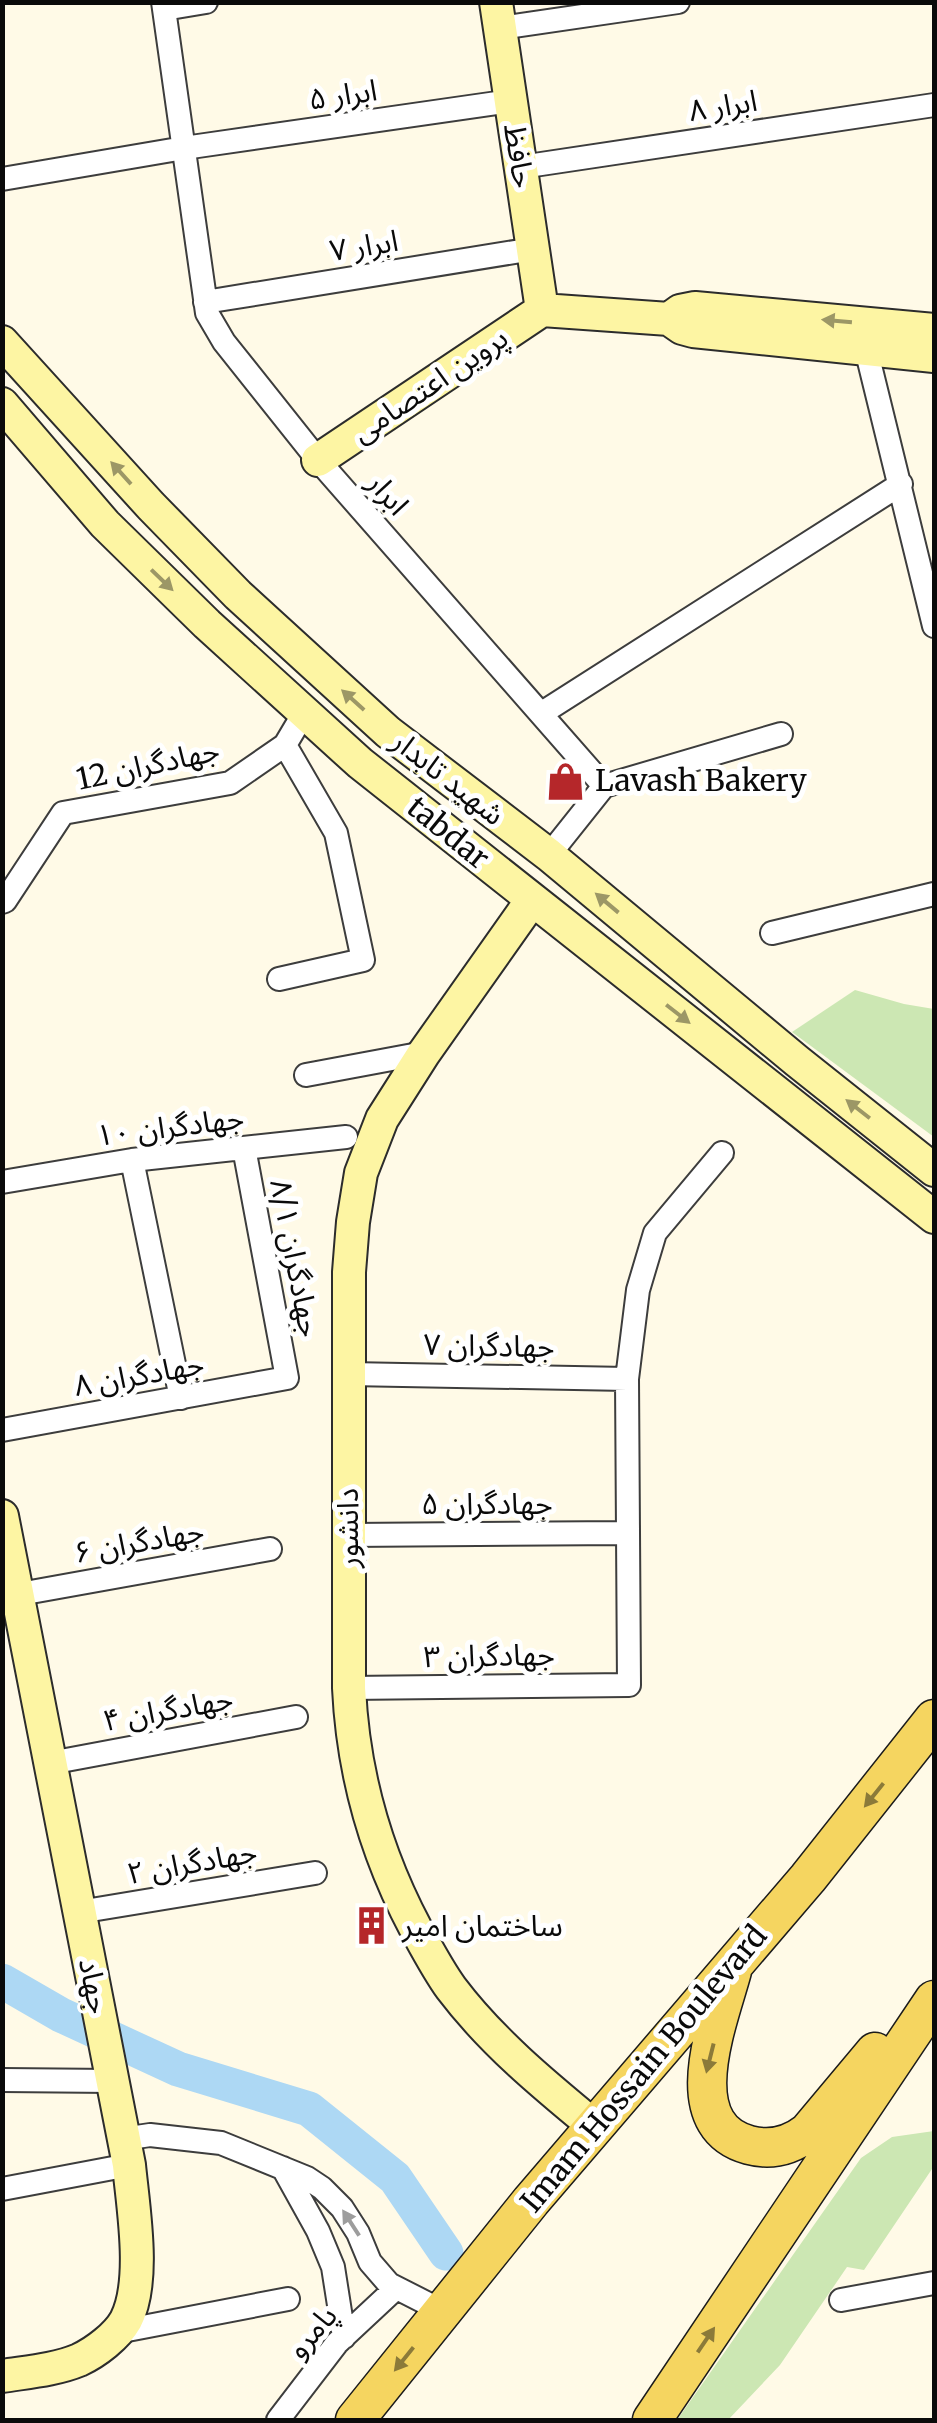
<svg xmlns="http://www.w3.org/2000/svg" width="937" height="2423" viewBox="0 0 937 2423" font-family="Merriweather,'Noto Sans Arabic',serif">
	<rect width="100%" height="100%" fill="#fffae7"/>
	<path fill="#cce7b3" d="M 855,990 L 904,1004 L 934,1009 L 934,1137 L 792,1032 Z
		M 934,2131 L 934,2166 L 864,2270 L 847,2267 L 780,2365 L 728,2420 L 677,2420 L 861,2158 L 892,2137 Z"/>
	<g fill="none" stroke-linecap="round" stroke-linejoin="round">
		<path stroke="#add8f4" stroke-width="35" d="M 2,1981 L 61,2015 L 178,2069 L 309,2109 L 395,2178 L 446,2253"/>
		<defs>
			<path id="street" d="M 163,2 L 207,313 L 224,342 L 318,460 L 604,786 L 549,855
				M 164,9 L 206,2
				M 500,28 L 678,2
				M 521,167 L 934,105
				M 2,179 L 184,148 L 511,101
				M 205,302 L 533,249
				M 866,349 L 934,626
				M 542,713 L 901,484
				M 604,786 L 781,734
				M 2,902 L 5,901 L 63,813 L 230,783 L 285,745
				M 772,933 L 934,894
				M 279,979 L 363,960 L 336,833 L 285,745 L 304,713
				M 306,1075 L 424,1053
				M 132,1160 L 181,1398
				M 2,1182 L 132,1160 L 346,1137
				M 349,1374 L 627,1379
				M 2,1430 L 287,1378 L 244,1148
				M 348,1535 L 627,1533
				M 3,1597 L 270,1549
				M 349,1688 L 629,1685 L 627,1379 L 638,1290 L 655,1233 L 722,1153
				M 50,1763 L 296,1717
				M 79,1912 L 315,1873
				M 2,2080 L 113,2081
				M 123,2139 L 150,2135 L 221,2143 L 307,2178 L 322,2188 L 342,2208 L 358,2233 L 370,2262 L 389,2284 L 442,2311
				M 283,2168 L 318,2231 L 333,2267 L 344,2337
				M 2,2189 L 129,2165
				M 841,2300 L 934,2283
				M 117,2332 L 288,2299
				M 278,2420 L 337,2343 L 396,2288"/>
			<path id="secondary" d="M 496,2 L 542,310
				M 542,310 L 669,319
				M 669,319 L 682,328 L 693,331 L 934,356
				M 669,319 L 680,311 L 695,308 L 934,330
				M 2,342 L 151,506 L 238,595 L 388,732 L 549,855 L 797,1061 L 934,1170
				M 2,404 L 105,524 L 207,624 L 360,763 L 934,1217
				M 318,460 L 542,310
				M 532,900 L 424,1053 L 382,1119 L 361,1173 L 353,1222 L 349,1272 L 349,1688 C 353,1773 376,1854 416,1929 C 427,1949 438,1970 451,1988 C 491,2041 543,2084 594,2126
				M 2,1516 L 129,2165 C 133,2207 146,2281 126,2320 C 117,2336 96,2352 79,2360 C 55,2370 27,2372 2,2376"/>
			<path id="primary" d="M 732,1971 C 719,2020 675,2125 749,2145 C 771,2151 790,2146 808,2132 L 875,2052
				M 355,2420 L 531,2201 L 808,1878 L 934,1719
				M 652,2420 L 934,2000"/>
		</defs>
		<use href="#street" stroke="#3d3d3d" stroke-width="26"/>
		<use href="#secondary" stroke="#2c2c2c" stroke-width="36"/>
		<use href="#primary" stroke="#1b1b1b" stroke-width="41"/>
		<use href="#street" stroke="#fff" stroke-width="22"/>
		<use href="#secondary" stroke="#fdf5a3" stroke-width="32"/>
		<use href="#primary" stroke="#f5d560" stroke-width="38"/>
	</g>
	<defs><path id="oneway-solid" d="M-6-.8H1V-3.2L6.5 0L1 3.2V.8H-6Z" transform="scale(2.5)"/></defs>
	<g fill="#9c9766">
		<use href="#oneway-solid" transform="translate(837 321) rotate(-175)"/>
		<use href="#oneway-solid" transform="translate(121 473) rotate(-132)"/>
		<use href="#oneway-solid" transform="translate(162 580) rotate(44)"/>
		<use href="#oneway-solid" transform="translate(353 700) rotate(-138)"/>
		<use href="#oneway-solid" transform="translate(607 903) rotate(-140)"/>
		<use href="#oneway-solid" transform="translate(678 1014) rotate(38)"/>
		<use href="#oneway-solid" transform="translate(858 1109) rotate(-142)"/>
	</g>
	<g fill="#8b7a39">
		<use href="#oneway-solid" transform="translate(874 1795) rotate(129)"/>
		<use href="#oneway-solid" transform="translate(710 2058) rotate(104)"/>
		<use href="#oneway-solid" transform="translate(706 2340) rotate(-56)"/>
		<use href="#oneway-solid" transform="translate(404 2359) rotate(129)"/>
	</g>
	<use fill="#9d9d9d" href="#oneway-solid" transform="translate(351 2223) rotate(-123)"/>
	<defs>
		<symbol id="shop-bare" viewBox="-9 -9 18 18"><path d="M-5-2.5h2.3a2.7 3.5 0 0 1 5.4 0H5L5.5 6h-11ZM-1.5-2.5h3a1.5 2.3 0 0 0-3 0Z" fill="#b5272a" stroke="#fff" stroke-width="2.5" paint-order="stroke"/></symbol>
		<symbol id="building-bare" viewBox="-9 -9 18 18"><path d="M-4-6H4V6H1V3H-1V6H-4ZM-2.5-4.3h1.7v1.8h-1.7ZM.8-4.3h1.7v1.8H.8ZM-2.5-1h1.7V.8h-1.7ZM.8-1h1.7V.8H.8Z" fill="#b5272a" stroke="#fff" stroke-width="2.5" paint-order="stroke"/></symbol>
	</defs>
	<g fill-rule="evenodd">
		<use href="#shop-bare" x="538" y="754" width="55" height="55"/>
		<use href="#building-bare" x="344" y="1898" width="55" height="55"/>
	</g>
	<g text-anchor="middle" stroke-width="10" stroke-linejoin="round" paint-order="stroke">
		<g font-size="30" fill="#0a0a0a" stroke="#fff">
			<text transform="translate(343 95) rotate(-8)" y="10">ابرار ۵</text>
			<text transform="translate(723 106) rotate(-9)" y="10">ابرار ۸</text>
			<text transform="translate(519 156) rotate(81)" y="10">حافظ</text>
			<text transform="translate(364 246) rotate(-9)" y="10">ابرار ۷</text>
			<text transform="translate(430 385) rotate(-34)" y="10">پروین اعتصامی</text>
			<text transform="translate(388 494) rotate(49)" y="10">ابرار</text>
			<text transform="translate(148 765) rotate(-12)" y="10">جهادگران 12</text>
			<text transform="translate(448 778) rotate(38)" y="10">شهید تابدار</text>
			<text transform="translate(448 833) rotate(39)" y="10">tabdar</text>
			<text transform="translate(170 1127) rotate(-7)" y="10">جهادگران ۱۰</text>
			<text transform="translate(295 1258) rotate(79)" y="10">جهادگران ۸/۱</text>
			<text transform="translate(489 1346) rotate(1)" y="10">جهادگران ۷</text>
			<text transform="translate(139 1375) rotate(-10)" y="10">جهادگران ۸</text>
			<text x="487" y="1514">جهادگران ۵</text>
			<text transform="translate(348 1528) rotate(-90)" y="10">دانشور</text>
			<text transform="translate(139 1542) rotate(-10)" y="10">جهادگران ۶</text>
			<text transform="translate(489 1656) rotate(-1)" y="10">جهادگران ۳</text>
			<text transform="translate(168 1710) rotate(-10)" y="10">جهادگران ۴</text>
			<text transform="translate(192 1863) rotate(-10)" y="10">جهادگران ۲</text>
			<text transform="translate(94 1986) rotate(79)" y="10">جهاد</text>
			<text transform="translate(644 2069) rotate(-50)" y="10">Imam Hossain Boulevard</text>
			<text transform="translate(312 2332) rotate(-49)" y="10">پامرو</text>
		</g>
		<g font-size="30" fill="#0a0a0a" stroke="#fff" text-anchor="start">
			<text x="595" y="791">Lavash Bakery</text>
			<text x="402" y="1936">ساختمان امیر</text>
		</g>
	</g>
	<rect width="937" height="2423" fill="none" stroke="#0a0a0a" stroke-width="10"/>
</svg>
